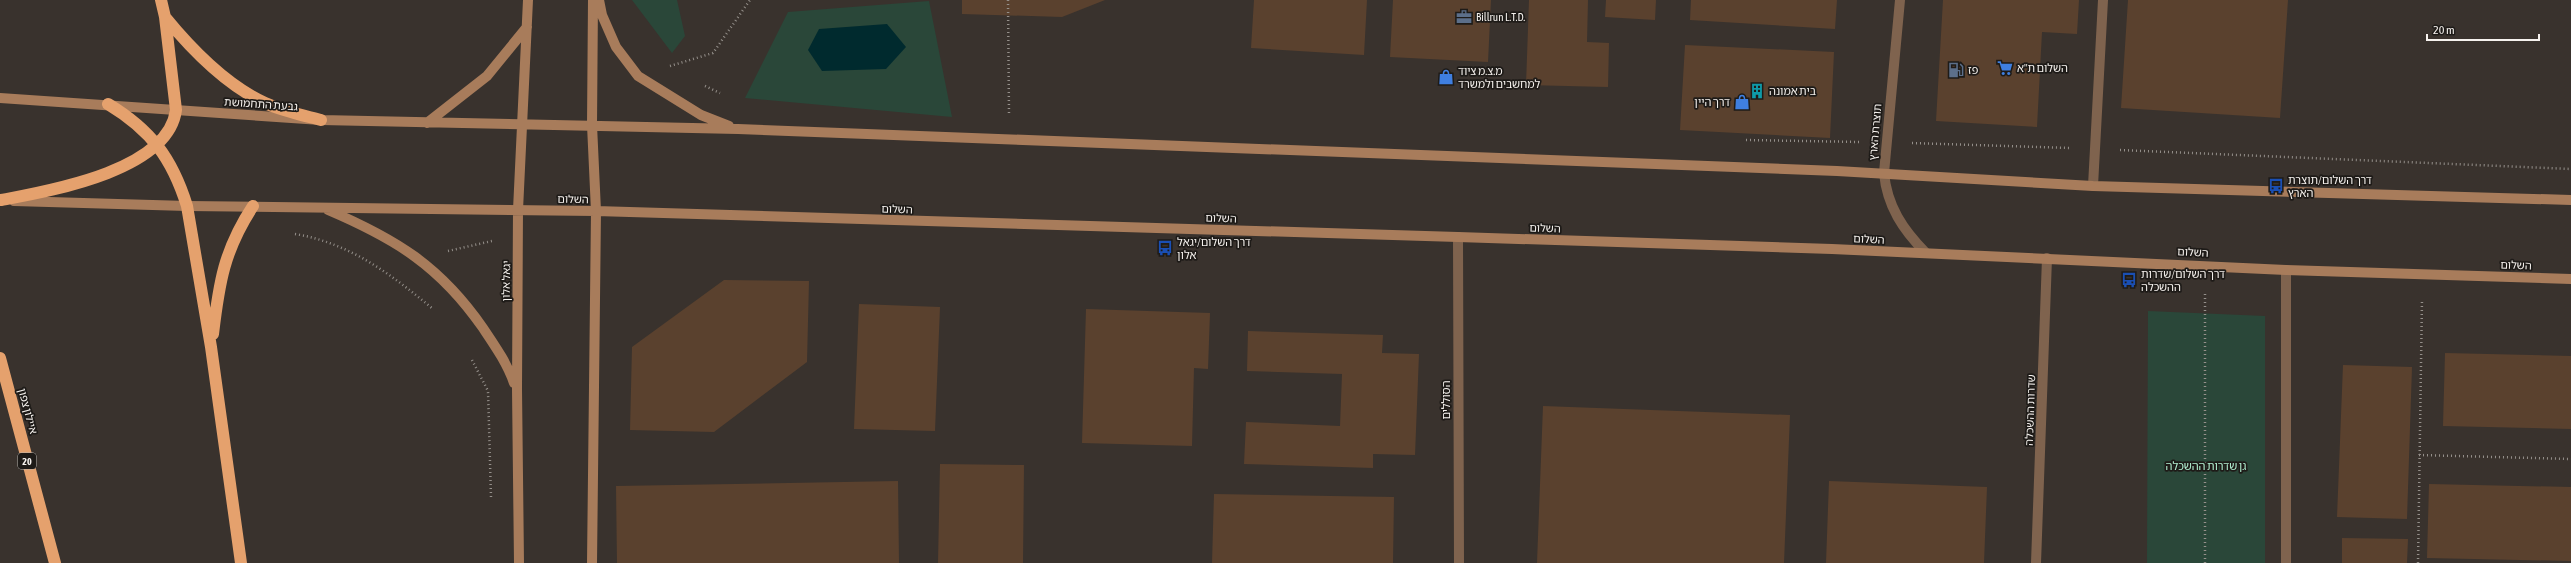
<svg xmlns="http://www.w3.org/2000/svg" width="2571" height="563" viewBox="0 0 2571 563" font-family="'Asap Condensed','Noto Sans Hebrew',sans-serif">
	<rect width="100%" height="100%" fill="#39322d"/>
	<path fill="#2a4739" d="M 632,0 L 677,0 L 685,36 L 672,53 Z
		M 929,1 L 952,117 L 745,98 L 788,12 Z
		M 2148,311 L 2265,316 L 2265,563 L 2147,563 Z"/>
	<path fill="#002a2e" d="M 887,24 L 906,47 L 886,69 L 822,71 L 808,50 L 819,29 Z"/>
	<path fill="#5a412e" d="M 962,0 L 1105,0 L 1062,17 L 962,14 Z
		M 1254,0 L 1367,0 L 1364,55 L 1251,48 Z
		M 1393,0 L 1491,0 L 1488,62 L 1390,57 Z
		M 1529,0 L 1588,0 L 1587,42 L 1609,43 L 1608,87 L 1526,85 Z
		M 1606,0 L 1656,0 L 1655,20 L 1605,17 Z
		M 1691,0 L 1837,0 L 1835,29 L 1690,20 Z
		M 1943,0 L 2079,0 L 2077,34 L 2042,32 L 2037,127 L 1936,121 Z
		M 2128,0 L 2288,0 L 2280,118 L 2121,108 Z
		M 1685,45 L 1834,52 L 1830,138 L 1680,130 Z
		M 724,280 L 809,281 L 807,362 L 714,432 L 630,430 L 632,347 Z
		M 859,304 L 940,307 L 935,431 L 854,429 Z
		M 1086,309 L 1210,313 L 1208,369 L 1194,368 L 1192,446 L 1082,443 Z
		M 1248,331 L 1383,335 L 1382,353 L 1419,354 L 1415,455 L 1373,454 L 1373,468 L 1244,464 L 1246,422 L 1340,426 L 1342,374 L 1247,371 Z
		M 2445,353 L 2571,356 L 2571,429 L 2443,426 Z
		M 2343,365 L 2412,367 L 2407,519 L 2337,517 Z
		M 1543,406 L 1790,415 L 1784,563 L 1537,563 Z
		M 940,464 L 1024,465 L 1023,563 L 938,563 Z
		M 898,481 L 899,563 L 617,563 L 616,486 Z
		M 1829,481 L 1987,487 L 1984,563 L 1826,563 Z
		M 2429,484 L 2571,487 L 2571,561 L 2427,558 Z
		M 1214,494 L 1394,497 L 1393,563 L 1212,563 Z
		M 2342,538 L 2408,539 L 2407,563 L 2342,563 Z"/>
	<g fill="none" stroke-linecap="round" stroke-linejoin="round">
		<path stroke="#95908b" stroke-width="2.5" stroke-dasharray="1 3" stroke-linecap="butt" d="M 1008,0 L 1009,115
			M 670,66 L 713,53 L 750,0
			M 705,86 L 720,93
			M 1746,140 L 1861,142
			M 1912,143 L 2071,148
			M 2120,150 L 2571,169
			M 295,234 C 350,243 392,275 433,309
			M 448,251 L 492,241
			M 472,360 L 488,391 L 491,497
			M 2419,455 L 2571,459
			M 2205,563 L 2205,291
			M 2418,563 L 2422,299"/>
		<path stroke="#7f634e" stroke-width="10" d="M 2093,186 L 2103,0"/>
		<path stroke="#7f634e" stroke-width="10" d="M 1900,0 L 1884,173 C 1887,206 1903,230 1926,253
			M 1458,237 L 1459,563
			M 2036,563 L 2047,258
			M 2286,563 L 2286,270"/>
		<path stroke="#a87c5b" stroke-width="10" d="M 599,0 L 602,15 L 616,47 L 638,76 L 701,115 L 729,126
			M 0,98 L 321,120 L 738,129 L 1837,171 L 2093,186 L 2571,200
			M 427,123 L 487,76 L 527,27
			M 14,201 L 187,206 L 596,211 L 1458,237 L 1832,249 L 2286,270 L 2571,279
			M 328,210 C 396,239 440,266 483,328 C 495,346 507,363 514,383
			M 519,563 L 517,389 L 518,210 L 528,0
			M 592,563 L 596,211 L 592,125 L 593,0"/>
		<path stroke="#e5a16d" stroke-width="12" d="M 165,17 C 192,50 226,85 265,103 C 283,111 302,115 321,120
			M 108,104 C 151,130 172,158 187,206 L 211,347 L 241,563
			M 1,200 C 49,191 168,171 176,110 L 165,17 L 161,0
			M 213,334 C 219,283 224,250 253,206
			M 0,358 L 55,563"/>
	</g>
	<defs>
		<symbol id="office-bare" viewBox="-9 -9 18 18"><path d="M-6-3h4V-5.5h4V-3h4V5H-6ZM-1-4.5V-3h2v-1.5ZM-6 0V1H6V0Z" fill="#5c6f8a" stroke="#1e1b18" stroke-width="2.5" paint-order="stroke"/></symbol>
		<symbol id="supermarket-bare" viewBox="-9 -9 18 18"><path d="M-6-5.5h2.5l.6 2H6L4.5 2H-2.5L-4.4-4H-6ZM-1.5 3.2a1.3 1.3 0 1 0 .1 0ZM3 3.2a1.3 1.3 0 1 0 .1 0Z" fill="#3f7fe0" stroke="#1e1b18" stroke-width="2.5" paint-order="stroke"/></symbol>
		<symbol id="fuel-bare" viewBox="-9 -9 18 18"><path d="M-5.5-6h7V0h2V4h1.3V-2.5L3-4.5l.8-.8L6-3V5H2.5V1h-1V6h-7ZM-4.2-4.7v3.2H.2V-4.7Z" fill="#5c6f8a" stroke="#1e1b18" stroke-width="2.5" paint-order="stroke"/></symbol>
		<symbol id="shop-bare" viewBox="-9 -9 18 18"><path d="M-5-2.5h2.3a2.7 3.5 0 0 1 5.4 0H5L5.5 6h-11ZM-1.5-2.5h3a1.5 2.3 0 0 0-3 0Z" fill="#3f7fe0" stroke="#1e1b18" stroke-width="2.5" paint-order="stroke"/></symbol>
		<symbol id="building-bare" viewBox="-9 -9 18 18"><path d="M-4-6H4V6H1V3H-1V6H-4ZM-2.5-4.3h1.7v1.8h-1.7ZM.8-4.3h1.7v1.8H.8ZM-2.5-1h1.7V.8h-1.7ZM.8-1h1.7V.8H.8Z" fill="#0f9aa8" stroke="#1e1b18" stroke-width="2.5" paint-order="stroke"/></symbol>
		<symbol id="bus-bare" viewBox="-9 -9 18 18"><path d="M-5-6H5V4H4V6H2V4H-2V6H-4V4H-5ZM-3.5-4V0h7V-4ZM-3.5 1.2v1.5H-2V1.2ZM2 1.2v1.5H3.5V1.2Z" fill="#1a4fb4" stroke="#1e1b18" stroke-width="2.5" paint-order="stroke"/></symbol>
	</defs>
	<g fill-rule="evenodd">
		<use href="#office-bare" x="1453" y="6" width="22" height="22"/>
		<use href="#supermarket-bare" x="1994" y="57" width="22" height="22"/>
		<use href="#fuel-bare" x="1945" y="59" width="22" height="22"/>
		<use href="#shop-bare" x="1435" y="66" width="22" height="22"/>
		<use href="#building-bare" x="1746" y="80" width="22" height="22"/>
		<use href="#shop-bare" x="1731" y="91" width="22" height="22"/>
		<use href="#bus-bare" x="2265" y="175" width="22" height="22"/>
		<use href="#bus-bare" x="1154" y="237" width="22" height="22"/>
		<use href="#bus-bare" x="2118" y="269" width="22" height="22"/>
	</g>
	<g text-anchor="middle" stroke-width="3.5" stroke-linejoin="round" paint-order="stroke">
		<rect fill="#1e1b18" stroke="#b5b2ae" stroke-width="1" x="18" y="453" width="18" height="16" rx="3"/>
		<g font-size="10" font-weight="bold" fill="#f6f2ee">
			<text x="27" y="465">20</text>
		</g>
		<g font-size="11" fill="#f6f2ee" stroke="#1e1b18" text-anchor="start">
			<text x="1476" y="21">Billrun L.T.D.</text>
			<text x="2017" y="72">השלום ת"א</text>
			<text x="1968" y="74">פז</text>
			<text x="1458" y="75">מ.צ.מ ציוד<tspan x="1458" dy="13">למחשבים ולמשרד</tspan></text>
			<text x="1769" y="95">בית אמונה</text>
			<text x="1730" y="106" text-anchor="end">דרך היין</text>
			<text x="2288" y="184">דרך השלום/תוצרת<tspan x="2288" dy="13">הארץ</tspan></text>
			<text x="1177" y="246">דרך השלום/יגאל<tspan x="1177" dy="13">אלון</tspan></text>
			<text x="2141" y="278">דרך השלום/שדרות<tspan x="2141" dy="13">ההשכלה</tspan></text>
		</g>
		<g font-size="11" fill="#f6f2ee" stroke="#1e1b18">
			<text transform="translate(261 104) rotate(4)" y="4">גבעת התחמושת</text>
			<text transform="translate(1875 132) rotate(-85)" y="4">תוצרת הארץ</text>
			<text transform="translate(573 199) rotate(1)" y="4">השלום</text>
			<text transform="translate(897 209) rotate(2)" y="4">השלום</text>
			<text transform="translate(1221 218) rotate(2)" y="4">השלום</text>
			<text transform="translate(1545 228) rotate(2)" y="4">השלום</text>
			<text transform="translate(1869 239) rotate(3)" y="4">השלום</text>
			<text transform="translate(2193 252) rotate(3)" y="4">השלום</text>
			<text transform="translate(2516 265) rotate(2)" y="4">השלום</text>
			<text transform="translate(506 281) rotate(-89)" y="4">יגאל אלון</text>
			<text transform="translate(1446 400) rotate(-90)" y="4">הסוללים</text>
			<text transform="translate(2030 410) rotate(-88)" y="4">שדרות ההשכלה</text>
			<text transform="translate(28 411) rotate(75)" y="4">איילון צפון</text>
		</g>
		<g font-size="11" fill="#b1efd1" stroke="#1e1b18">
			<text x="2206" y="470">גן שדרות ההשכלה</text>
		</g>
	</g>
	<path d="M2427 34v6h112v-6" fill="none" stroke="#f6f2ee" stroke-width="2"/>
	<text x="2433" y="34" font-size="12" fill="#f6f2ee" stroke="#1e1b18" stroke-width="3" paint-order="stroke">20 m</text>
</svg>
